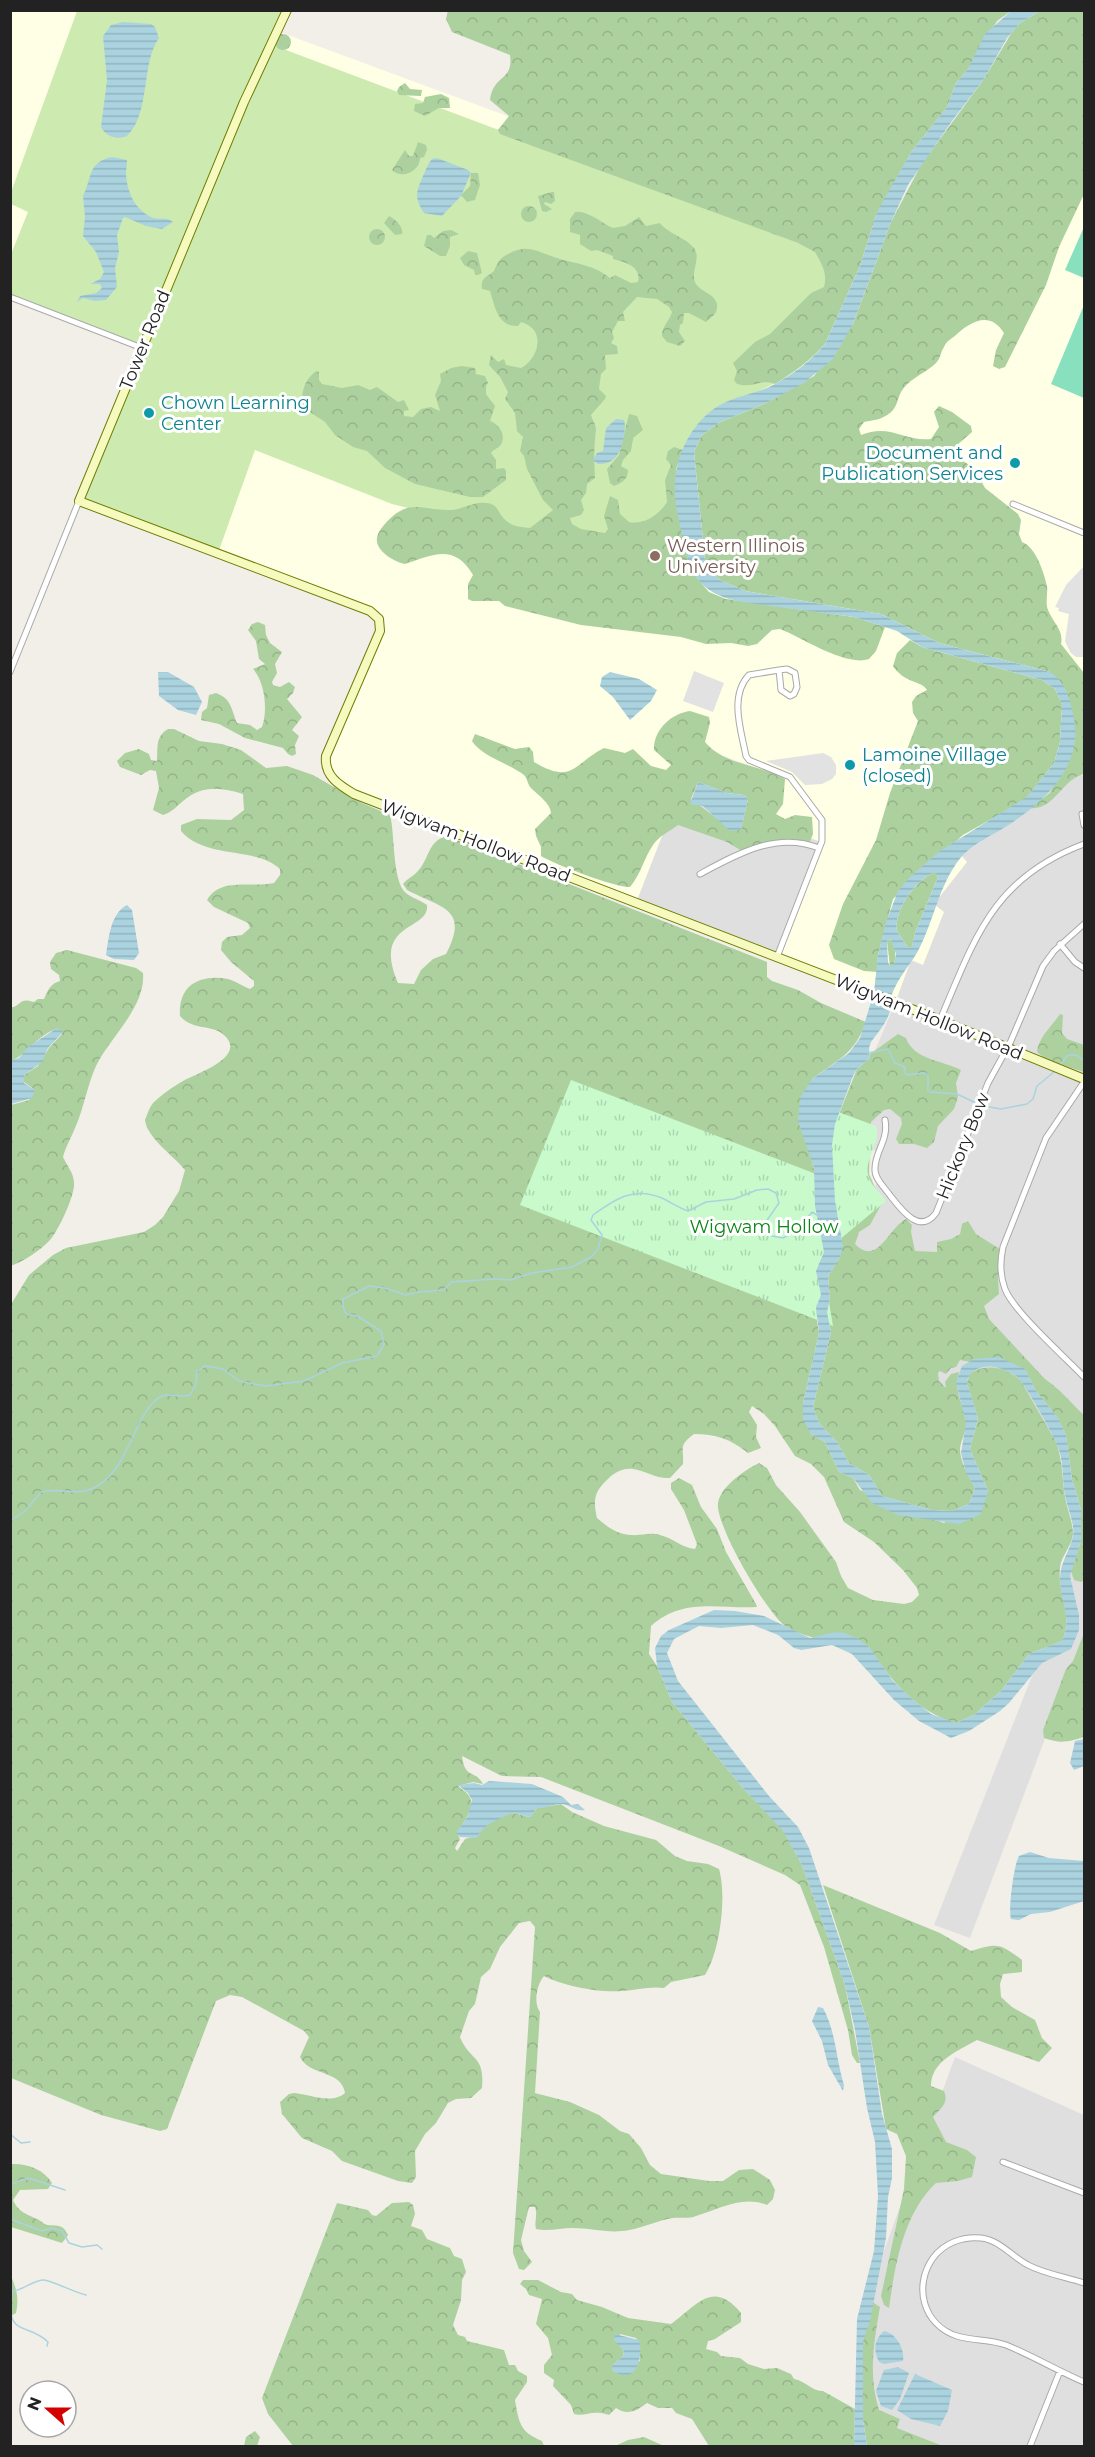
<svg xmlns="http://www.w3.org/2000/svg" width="1095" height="2457" viewBox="0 0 1095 2457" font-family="Montserrat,sans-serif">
	<defs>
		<pattern id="forest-crowns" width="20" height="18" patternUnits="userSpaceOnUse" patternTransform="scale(1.5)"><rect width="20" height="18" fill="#add19e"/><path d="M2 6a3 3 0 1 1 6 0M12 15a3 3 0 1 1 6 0" fill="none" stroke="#95b388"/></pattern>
		<pattern id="park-tufts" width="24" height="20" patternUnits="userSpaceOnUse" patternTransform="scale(1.5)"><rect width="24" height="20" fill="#c8facc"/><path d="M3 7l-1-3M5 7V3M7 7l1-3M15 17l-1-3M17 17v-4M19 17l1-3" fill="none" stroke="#acd6af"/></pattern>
		<pattern id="water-rules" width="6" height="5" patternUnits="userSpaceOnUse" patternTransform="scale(1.5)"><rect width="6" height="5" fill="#aad3df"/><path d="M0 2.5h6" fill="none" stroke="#92b5bf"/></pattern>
	</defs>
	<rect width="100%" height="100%" fill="#f2efe9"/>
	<path fill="#e0dfdf" d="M 912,711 L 1084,776 L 1084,1455 L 854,1362 L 852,1240 L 871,1217 L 880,1153 L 840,1134 L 895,1003 Z
		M 561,771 L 823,834 L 777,957 L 523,859 Z
		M 1084,1532 L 1084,1635 L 970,1938 L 934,1925 L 1039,1658 Z
		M 955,2057 L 1084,2115 L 1084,2446 L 943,2446 L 863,2415 L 870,2314 L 883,2253 Z"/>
	<path fill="#ffffe5" d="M 10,11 L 287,11 L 277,31 L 906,263 L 1033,11 L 1084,11 L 1084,776 L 1058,766 L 955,848 L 967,862 L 934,904 L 944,912 L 923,965 L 911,960 L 895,1003 L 777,957 L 821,842 L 799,834 L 759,842 L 783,778 L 697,746 L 636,903 L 354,794 L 326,767 L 380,631 L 376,615 L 79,501 L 142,348 L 11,297 Z"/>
	<path fill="#cdebb0" d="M 77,11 L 287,11 L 270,44 L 860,266 L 783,379 L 751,395 L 732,400 L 695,428 L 683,450 L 676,469 L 697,578 L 392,504 L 255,450 L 218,553 L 79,501 L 142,348 L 11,297 L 11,254 L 28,212 L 11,204 L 10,195 Z"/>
	<path fill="url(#forest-crowns)" fill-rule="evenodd" d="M 448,10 L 1011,11 L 997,21 L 968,69 L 956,83 L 947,107 L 912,151 L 876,215 L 860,266 L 825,344 C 811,360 793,373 775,384 C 762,378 753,389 737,384 L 734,380 L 737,371 L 733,363 L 755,342 L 770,334 L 811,293 L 824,287 C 828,273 821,263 815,252 L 798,243 L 500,134 L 498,130 L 509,116 L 490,100 C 493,74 514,81 510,55 L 452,32 L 446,19 Z
		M 1040,11 L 1084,11 L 1084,194 L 1059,247 L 1046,285 L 1005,367 L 999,369 L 993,366 L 996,350 L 1004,333 C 990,311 972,321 957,334 C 953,338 946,341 944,347 C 940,353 941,358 936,363 C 926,373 912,377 903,389 C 897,397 898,407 890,413 C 881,420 874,420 864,422 L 859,429 L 861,435 C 890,423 905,442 931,439 L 939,427 L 934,412 L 939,406 L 952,412 L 971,426 L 972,432 L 957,445 L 963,461 L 974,468 L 985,488 L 1018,514 L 1021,520 L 1019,534 L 1022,542 C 1036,547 1044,573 1047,586 C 1048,594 1045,602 1048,610 C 1053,623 1064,630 1061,644 L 1084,673 L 1084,774 C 1062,779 1054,811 1030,808 L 1050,793 L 1075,740 L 1050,672 L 939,643 L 881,614 L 745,591 L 720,580 L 713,574 L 705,560 L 694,452 L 701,436 L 718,423 L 768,402 L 814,376 L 853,324 L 891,222 L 921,165 L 984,79 L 1012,32 L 1020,23 Z
		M275 42a8 8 0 1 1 16 0a8 8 0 1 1-16 0Z
		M 405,83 L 410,89 L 422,90 L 421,96 L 399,95 L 397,91 L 399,87 Z
		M 441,94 L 449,98 L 450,108 L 439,108 L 425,116 L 414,111 L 415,104 L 423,103 L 425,97 Z
		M 418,142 L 426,145 L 427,150 L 424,157 L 420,158 C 420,171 402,180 392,170 L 405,150 L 409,156 L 413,156 Z
		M 471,173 L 478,173 L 480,185 L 475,200 L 467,202 L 461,195 L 470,186 Z
		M 552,192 L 554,192 L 555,201 L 551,204 L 545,202 L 544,204 L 552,209 L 546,212 L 542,211 L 538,196 Z
		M521 214a8 8 0 1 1 16 0a8 8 0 1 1-16 0Z
		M 575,212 C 588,210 601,223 613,228 L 625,226 L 639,217 L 646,226 L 660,223 C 667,233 685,237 694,248 C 702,259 689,272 696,284 C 702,293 719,295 717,308 C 717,314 710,318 706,322 L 689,313 L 684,313 L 683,323 L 680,325 L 679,332 L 685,341 L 680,346 L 667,342 L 662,336 C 661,328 670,320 672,312 L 669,307 L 657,299 L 637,297 L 623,312 L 625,321 L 618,321 L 612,332 L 614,338 L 611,343 L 617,346 L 618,354 L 605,355 L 606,369 L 601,374 L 599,389 L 606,396 L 605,399 L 591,415 C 592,419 596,425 596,429 C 594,448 594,458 595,478 L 587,484 L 586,493 L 581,500 L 584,510 L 581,515 L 570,518 L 572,524 L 581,529 L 605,533 L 608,529 L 604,516 L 610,496 L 618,500 L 620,514 L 629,522 C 644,525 659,515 667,502 L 665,480 L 671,465 L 666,459 L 668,451 L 674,447 L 683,450 L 676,469 L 697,578 L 709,592 L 726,599 L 854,617 L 885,627 L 876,651 L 869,659 C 846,667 803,638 780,629 L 772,630 L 757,644 L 748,646 L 731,643 L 706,644 L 681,637 L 581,625 L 505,606 L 499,601 L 472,601 L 468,599 L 468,584 L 473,575 C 454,543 433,555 405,564 C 395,562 379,553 377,542 C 376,535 380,530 384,525 C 409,496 421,511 452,510 C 461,509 470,504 479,503 C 501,501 495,513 508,522 C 514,527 522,527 530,528 L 553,510 L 543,500 L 527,469 L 524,456 L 520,451 L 523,437 L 517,431 L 515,413 L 505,399 L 508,392 L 500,377 L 489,365 L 491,355 L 498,362 L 504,359 L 506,365 L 521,368 C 540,357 546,329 521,322 L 518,326 C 498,327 495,307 490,291 L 482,289 C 480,278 487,277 494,271 C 497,263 500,258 508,254 C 529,242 539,253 560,259 C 579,264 596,266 610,278 L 615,275 L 631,283 L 638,282 C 642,266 624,262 613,259 L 613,256 L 597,250 L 591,251 L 580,244 L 580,235 L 570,232 L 570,219 Z
		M 389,216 C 395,219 404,227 402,234 L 395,235 L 384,223 Z
		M369 237a8 8 0 1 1 16 0a8 8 0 1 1-16 0Z
		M 451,230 L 459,234 L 450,237 L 450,246 L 446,256 L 440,256 L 424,246 L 427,235 L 431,235 L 434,238 L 443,231 Z
		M 468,251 L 477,253 L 482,273 L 478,275 L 475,275 L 474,270 L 464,265 L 460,258 Z
		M 462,366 L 475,368 L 476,374 L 485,376 L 488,383 L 486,386 L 486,394 L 495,406 L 490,421 C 500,424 508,438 499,447 C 496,449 493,450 491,453 L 496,460 L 496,469 L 504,468 L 506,471 L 506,480 L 483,497 L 470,497 L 415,484 L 385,468 L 367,451 L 353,447 L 335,435 L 325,422 L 302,407 C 302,391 303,382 316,371 L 319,372 L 319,380 L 322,384 L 342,388 L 358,385 L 370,390 L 377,387 L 398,402 L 404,400 L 409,410 L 404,411 L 404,416 L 413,417 L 421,409 L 431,407 L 440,411 L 435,395 L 441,381 L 440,374 L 451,368 Z
		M 629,414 L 637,416 L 643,430 L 633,438 L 631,451 L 623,460 L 621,466 L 628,470 C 628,479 622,483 614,486 L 610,483 L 607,469 L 619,455 Z
		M 258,622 L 265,625 L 266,635 L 270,643 L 282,652 L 275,664 L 277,673 L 272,682 L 273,685 L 280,687 L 289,682 L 295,687 L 293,693 L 287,699 L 302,717 L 292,730 L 299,736 L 295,745 L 296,754 L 292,756 L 288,754 L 283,748 L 245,738 L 219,724 L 201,720 L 202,712 L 207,708 L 209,695 L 216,693 C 232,699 231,709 237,723 L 250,725 L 257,730 L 262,727 C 268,710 265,682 253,669 L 265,664 L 259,659 L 256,641 L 248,630 L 252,624 Z
		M 910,640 L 922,647 L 1042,680 L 1055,689 L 1062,704 L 1060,742 L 1054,763 L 1028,796 L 1018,804 L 963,835 L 893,899 L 878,955 L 877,972 L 864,971 L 834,959 L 829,945 L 843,904 L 876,840 L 890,793 L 918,721 L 913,713 L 912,702 L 916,696 L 927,690 C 921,680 905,684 893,666 L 897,653 Z
		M 690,711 L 709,717 L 710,723 L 705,742 C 725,766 760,764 785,779 L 783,804 L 776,814 L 785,819 L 795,815 L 812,817 L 813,834 L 809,844 L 800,841 L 742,851 L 727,842 L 678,825 C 669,832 660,835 653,845 C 644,858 641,874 630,887 C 616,888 554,864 541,856 L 541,847 L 536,836 L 535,829 L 551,813 C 550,803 538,795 531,788 C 527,784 528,779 524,775 C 510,764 481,756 472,741 L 475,734 L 515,749 L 529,747 L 533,752 L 534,762 C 573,785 573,764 604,748 L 625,753 L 633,749 L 651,766 L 666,770 L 671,765 L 654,750 C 653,730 672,713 690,711 ZM 698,782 L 727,793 L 744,795 L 748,799 L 741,830 L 723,823 L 691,799 Z
		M 168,729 L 174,729 L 199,741 L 222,744 L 241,750 L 266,768 L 287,766 L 313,775 L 362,803 L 390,815 C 395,832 392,882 406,893 C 412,898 420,900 427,905 C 430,931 371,921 398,983 L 414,984 L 421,970 L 433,959 L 446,954 C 470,908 441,908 407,890 L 403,884 C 408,878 412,877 417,872 C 430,859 427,841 447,836 L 767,962 L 767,977 L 772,981 L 798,990 L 821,1003 L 866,1022 C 854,1055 838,1059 812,1079 L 810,1153 L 816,1178 L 816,1315 L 819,1333 L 803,1403 L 811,1434 L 825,1442 L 839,1472 L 853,1478 L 860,1490 L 944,1523 L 988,1491 L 970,1449 L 978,1418 L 967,1383 L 970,1373 C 988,1363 1007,1367 1021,1381 L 1056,1442 C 1063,1460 1062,1479 1065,1497 C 1067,1509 1073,1522 1073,1534 C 1072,1546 1061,1556 1060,1568 C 1057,1596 1074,1613 1062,1641 L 1029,1654 L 1001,1691 L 974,1715 L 956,1723 C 917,1712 890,1680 869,1647 C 840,1642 810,1641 785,1626 C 767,1613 715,1525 718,1503 C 721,1486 745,1470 759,1463 L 767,1468 L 776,1485 L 800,1512 L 836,1562 L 841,1576 L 848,1588 L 873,1600 L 904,1604 L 912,1602 L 919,1595 L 917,1588 L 903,1570 L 874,1542 L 844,1522 L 824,1477 L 811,1464 L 795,1456 L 775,1426 L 764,1414 L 752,1406 L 749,1412 L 757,1425 L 756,1437 L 761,1448 L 748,1453 C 731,1439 715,1434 694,1434 C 678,1446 684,1447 683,1464 L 670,1478 C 656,1479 647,1471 633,1469 C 624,1468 618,1471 611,1476 C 596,1490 592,1496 597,1518 C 606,1526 618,1535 631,1535 C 641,1536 650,1532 660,1535 C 673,1538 682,1548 695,1549 L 697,1544 L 684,1510 L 671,1489 L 671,1483 L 679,1478 L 692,1485 L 701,1507 L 717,1529 L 726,1552 L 756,1604 L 757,1607 C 718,1609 683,1597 651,1626 L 649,1654 L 657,1666 L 672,1702 L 742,1787 L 783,1830 L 802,1865 L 845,1985 L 860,2063 L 857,2063 L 852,2055 L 848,2030 L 824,1947 L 800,1885 L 785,1875 L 719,1846 L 541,1777 L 502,1776 L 462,1756 C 465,1780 475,1769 483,1784 L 473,1782 L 458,1786 C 461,1789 467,1792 469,1796 C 477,1808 462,1823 457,1833 L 460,1839 L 455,1848 L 457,1851 L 465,1839 L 479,1835 C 481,1826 501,1815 510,1813 C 516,1813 524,1816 530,1817 L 537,1808 L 561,1804 L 572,1812 L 604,1826 L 656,1840 L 675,1856 L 687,1861 L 708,1864 L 719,1869 C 727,1896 720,1952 705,1975 L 671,1982 L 664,1988 C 650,1986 636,1990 622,1991 C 599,1993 564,1986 544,1976 C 537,1984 533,2003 540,2012 L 535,2093 L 570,2102 L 599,2115 L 620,2131 L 629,2134 L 641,2148 L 650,2165 L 661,2174 L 709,2181 L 723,2181 L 739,2170 L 753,2169 L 770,2180 L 775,2190 L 773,2199 L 767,2205 C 742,2195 720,2209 696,2216 C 689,2219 681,2217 673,2218 C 658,2220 643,2228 629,2230 C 610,2234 591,2228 573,2228 C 560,2228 549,2232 536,2229 C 534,2221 538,2215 535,2207 L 529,2207 L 521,2240 L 524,2251 L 532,2262 L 524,2270 L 519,2269 L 513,2253 L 535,1927 L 530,1921 L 519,1923 L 500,1947 L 490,1969 L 481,1977 L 475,2004 L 469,2011 L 460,2037 C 470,2062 485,2054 482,2088 L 471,2098 L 456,2099 L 448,2103 L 436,2123 L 425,2134 L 415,2151 L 416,2177 L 412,2183 L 398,2181 L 342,2161 L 332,2151 L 302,2138 L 282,2114 L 280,2102 L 289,2094 L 294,2093 C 310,2094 331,2105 345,2093 C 342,2070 309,2076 300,2057 L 309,2037 L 304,2031 L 242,1997 L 230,1995 L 216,2001 L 167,2129 L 160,2131 L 101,2115 L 11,2078 L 10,1306 L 29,1275 L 53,1255 L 66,1248 L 144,1232 L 155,1225 L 163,1217 L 179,1191 L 185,1170 C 173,1155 147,1138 145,1120 C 147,1115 149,1108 153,1103 C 161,1095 174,1086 183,1081 C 195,1074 245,1058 226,1037 C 214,1023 194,1032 180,1016 C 178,985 200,974 228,979 C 236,981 242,986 250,989 L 254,986 L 254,981 L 231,962 L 221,950 L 222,942 L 227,937 L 242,935 L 250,928 L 248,923 L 214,907 L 207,900 C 220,877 251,888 274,883 L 280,875 L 280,869 C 256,846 206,860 181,831 L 181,825 L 197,819 L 231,820 L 244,810 L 243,794 C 220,787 202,785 183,801 C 176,807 172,812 163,815 L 153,810 L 159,788 L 156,771 L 150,770 L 141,775 L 120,767 L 117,761 L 125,753 L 139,749 L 149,754 L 151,760 L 157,761 C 158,747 155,737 168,729 Z
		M 934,872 L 938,877 L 915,933 L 912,947 L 908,948 L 897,931 C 894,909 915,882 934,872 Z
		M 891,939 C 896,945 896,957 894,964 L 890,967 L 887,941 Z
		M 67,950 L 136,968 L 143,973 C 146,1007 110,1037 96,1066 C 87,1086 84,1108 75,1128 C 71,1138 66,1146 63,1157 C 67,1166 74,1173 74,1183 C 75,1196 58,1231 50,1240 C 41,1250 23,1262 10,1266 L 11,1105 L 29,1100 L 35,1090 L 24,1082 L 24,1075 L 38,1066 L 49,1048 L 62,1034 L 57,1029 C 38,1034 28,1054 11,1061 L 11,1008 C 21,1005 20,997 34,1002 L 38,999 L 44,999 C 48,990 50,984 60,981 L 59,975 L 51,969 L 50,962 L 56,953 Z
		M 1060,1014 L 1063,1015 L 1062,1033 L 1067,1039 L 1084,1045 L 1084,1072 L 1047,1060 L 1037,1052 C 1038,1038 1052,1026 1060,1014 Z
		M 898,1034 L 906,1038 C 914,1060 942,1060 961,1070 L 956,1083 L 958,1097 L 954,1109 L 938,1126 L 934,1142 L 927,1148 L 914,1144 L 899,1144 L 896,1139 L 902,1124 L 901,1118 L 890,1109 L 884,1110 L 871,1122 L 869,1174 L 882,1203 L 870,1225 L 859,1232 L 855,1244 C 878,1267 888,1228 906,1219 L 912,1225 L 911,1232 L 915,1251 L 937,1252 L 937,1242 L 951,1239 L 960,1234 L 962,1224 L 968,1221 L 976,1234 L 1003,1251 L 998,1278 L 999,1294 L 984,1306 L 989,1319 L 1045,1379 C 1060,1389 1071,1403 1084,1415 L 1084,1580 L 1081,1582 L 1074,1580 L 1071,1571 L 1081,1541 L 1081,1510 L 1072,1479 L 1066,1435 L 1058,1418 L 1036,1391 L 1025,1369 L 974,1359 L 970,1362 L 960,1360 L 956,1367 L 951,1368 L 946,1374 L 940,1371 L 938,1373 L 939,1381 L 946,1388 L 945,1382 L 951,1374 L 959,1372 C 953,1390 963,1403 966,1421 C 967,1431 961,1439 960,1449 C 960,1462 969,1477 975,1488 L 969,1504 L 952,1511 L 932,1510 L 882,1496 L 869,1475 L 849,1463 L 837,1442 L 819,1423 L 813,1407 L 831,1332 L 827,1312 L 830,1299 L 828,1276 L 840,1257 L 842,1234 L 835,1124 L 857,1069 L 870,1058 L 870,1054 Z
		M 1084,1633 L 1084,1737 C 1067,1742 1062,1744 1044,1738 L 1043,1730 L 1066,1669 L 1073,1661 Z
		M 823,1885 L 940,1933 L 971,1951 C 999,1943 999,1943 1022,1960 L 1022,1972 L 1003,1974 L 1000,1984 L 1001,1997 L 1012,2007 L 1035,2020 L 1042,2038 L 1052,2048 L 1039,2062 L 977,2040 C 958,2051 931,2061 931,2086 L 944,2091 C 949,2103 941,2108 933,2117 L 946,2142 L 967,2150 L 976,2157 L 972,2177 L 958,2181 L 936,2183 C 903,2214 895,2266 889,2308 L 884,2305 L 881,2296 L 904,2189 L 906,2156 L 897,2134 L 886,2129 L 869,2027 Z
		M 11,2164 C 26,2163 44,2169 52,2183 L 48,2189 L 20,2190 L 13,2200 C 19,2213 27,2214 39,2220 C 41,2221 45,2225 48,2225 C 58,2226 63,2224 68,2235 L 62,2243 L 11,2227 Z
		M 409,2202 L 413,2205 L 415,2214 L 411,2226 L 422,2230 L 427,2239 L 450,2248 L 454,2256 L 462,2259 L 466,2272 L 462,2280 L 461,2300 L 453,2325 L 458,2335 L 465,2337 L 467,2341 L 504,2350 L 509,2365 L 515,2365 L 518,2371 L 527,2376 L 527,2382 L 515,2400 C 519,2423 520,2432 542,2441 L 544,2446 L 293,2446 L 268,2414 L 262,2398 L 337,2203 L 368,2210 L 372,2215 L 376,2216 L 392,2203 Z
		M 11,2276 C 17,2290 19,2298 16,2313 L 11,2316 Z
		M 523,2280 L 538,2280 L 561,2292 L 572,2294 L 577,2300 L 602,2307 L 628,2318 L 671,2324 C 697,2305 713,2279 741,2313 L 741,2322 L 715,2339 L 708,2341 L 706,2349 L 717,2352 L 721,2356 L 740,2358 L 748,2364 L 764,2369 L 777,2368 L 791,2374 L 794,2379 C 806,2381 813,2392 823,2391 L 855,2409 L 854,2446 L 709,2446 L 692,2419 L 676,2413 L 672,2408 L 658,2408 L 647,2403 C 637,2411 627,2416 616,2408 L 609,2415 C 592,2409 586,2417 574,2414 L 571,2405 L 553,2386 L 554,2380 L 544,2373 L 544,2365 L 552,2355 L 548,2338 L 536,2324 L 542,2299 L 529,2295 L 526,2289 L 520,2284 ZM 620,2334 L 636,2338 L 640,2345 L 640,2361 L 617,2373 L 612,2370 L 613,2365 L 623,2356 L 624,2351 L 618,2343 Z
		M 872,2302 L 880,2307 C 874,2342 868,2376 879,2410 L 900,2419 L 897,2428 L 943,2446 L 867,2446 L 863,2420 L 863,2341 Z
		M 255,2431 L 260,2437 L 257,2446 L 244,2446 L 246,2437 Z
		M 644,2437 L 664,2446 L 615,2446 L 628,2440 Z"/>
	<path fill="url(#park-tufts)" d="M 571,1080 L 829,1179 L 830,1109 L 876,1126 C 882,1145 862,1159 869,1178 C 872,1186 881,1194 886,1201 L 839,1240 L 826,1284 L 833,1326 L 520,1205 Z"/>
	<path fill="#88e0be" d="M 1084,227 L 1084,278 L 1065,270 Z
		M 1084,305 L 1084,398 L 1051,384 Z"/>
	<path fill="#e2e2e2" d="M 1084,566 L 1084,657 L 1076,657 L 1070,652 L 1065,641 L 1069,614 L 1058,611 L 1059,608 L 1055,607 L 1066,585 Z
		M 694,671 L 724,683 L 713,712 L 683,701 Z
		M 823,753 L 831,757 L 836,765 L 836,774 L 832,779 L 822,784 L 805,785 L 792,772 L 766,761 Z"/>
	<path fill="url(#water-rules)" fill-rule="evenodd" d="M 1011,11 L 1040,11 L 1020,23 L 1007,38 L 984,79 L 952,121 L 908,185 L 891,222 L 853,324 L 833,359 L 804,383 L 768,402 L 718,423 L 701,436 L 694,452 L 705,560 L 713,574 L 720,580 L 745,591 L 881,614 L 939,643 L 1050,672 C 1066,683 1069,696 1073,714 C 1085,763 1048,799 1010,824 C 991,837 970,843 956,864 C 938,890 933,923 918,951 C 910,965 898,978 892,994 C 890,1000 892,1006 890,1011 C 887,1022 878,1033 871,1042 L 869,1048 L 870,1058 L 857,1069 L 853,1076 L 835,1124 L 832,1145 L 835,1201 L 843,1246 L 840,1257 L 828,1276 L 830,1299 L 827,1312 L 831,1332 L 813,1407 L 819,1423 L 837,1442 L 849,1463 L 869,1475 L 882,1496 L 932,1510 L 952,1511 L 969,1504 L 975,1488 L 966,1473 L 961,1453 L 966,1423 L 956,1382 L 962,1366 L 974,1359 L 999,1357 L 1025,1369 L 1036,1391 L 1058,1418 L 1066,1435 L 1072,1479 L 1081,1510 L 1081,1541 L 1070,1576 L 1079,1615 L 1079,1630 L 1071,1649 L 1042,1663 L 1009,1703 L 1000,1711 L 969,1731 L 951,1738 L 919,1721 L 894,1700 L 852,1654 L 832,1645 L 801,1650 L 794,1648 L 778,1635 L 753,1625 L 721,1628 L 699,1626 L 674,1639 L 667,1653 L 678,1681 L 769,1796 L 798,1827 L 809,1848 L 869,2027 L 882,2114 L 892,2149 L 892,2178 L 888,2197 L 886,2238 L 870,2321 L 863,2341 L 863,2420 L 867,2446 L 854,2446 L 857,2319 L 874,2251 L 878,2196 L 875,2142 L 867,2108 L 855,2030 L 845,1985 L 802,1865 L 783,1831 L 742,1787 L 672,1702 L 657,1666 L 655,1648 L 661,1636 L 669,1630 L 714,1610 L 735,1611 L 764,1616 L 810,1638 L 835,1632 L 844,1633 L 859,1639 L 869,1647 L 893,1681 L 911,1698 L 931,1714 L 956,1723 L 974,1715 L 1001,1691 L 1029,1654 L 1062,1641 C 1073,1616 1060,1603 1060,1579 C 1060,1562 1070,1551 1073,1536 C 1075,1523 1067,1508 1065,1495 C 1062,1481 1064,1465 1059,1450 C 1056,1439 1024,1381 1016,1376 C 1010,1372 1001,1368 994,1367 C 983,1365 968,1370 967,1383 L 978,1418 L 970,1449 L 988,1491 L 981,1514 L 959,1524 L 898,1515 L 872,1503 L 853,1478 L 839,1472 L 825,1442 L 811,1434 L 803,1420 L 803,1403 L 819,1333 L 816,1307 L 821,1295 L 816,1271 L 824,1252 L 815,1206 L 814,1168 L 798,1121 L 800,1098 L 812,1079 L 849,1053 L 860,1038 L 874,992 L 878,955 L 886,922 L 898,891 L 911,876 L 940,851 L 1028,796 L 1054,763 L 1060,742 L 1062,704 L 1055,689 L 1042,680 L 922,647 L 897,631 L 854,617 L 742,602 C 706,595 690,580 684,543 C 680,525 674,503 675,485 C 675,455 693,420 720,405 C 736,396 755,394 771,386 C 791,376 811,361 825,344 L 860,266 L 876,215 L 884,199 L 912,151 L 947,107 L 956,83 L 968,69 L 985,34 ZM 934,872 L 938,877 L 915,933 L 912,946 L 908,948 L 897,931 C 894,909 915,882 934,872 ZM 891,939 L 896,954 L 894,964 L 890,966 L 888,962 L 887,941 Z
		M 123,22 L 151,24 L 155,27 L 159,38 C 141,62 151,113 127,136 C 117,140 106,137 101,127 L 107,80 L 103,36 L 111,25 Z
		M 112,157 L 127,160 C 127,166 126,169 126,174 C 127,193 135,209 151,217 C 159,221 166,216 173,222 L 162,229 L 146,226 L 125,217 L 123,218 L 117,235 L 119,252 L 115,268 L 117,287 L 106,300 L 95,301 L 83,298 L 77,302 L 80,296 L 96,293 L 102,288 L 100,284 L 90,284 L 100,279 L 104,272 L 96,252 L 83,236 L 85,217 L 83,196 C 92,179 87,162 112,157 Z
		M 437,158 L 468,170 L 471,173 L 461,196 L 442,216 L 424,213 C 414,198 416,192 423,176 C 426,170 427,165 432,159 Z
		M 616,419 L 624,420 L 625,425 C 624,443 620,465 598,464 L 593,460 L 597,453 L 603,451 L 606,428 Z
		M 158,672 L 168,672 L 194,687 L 202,702 L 196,715 L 178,710 L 159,696 Z
		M 610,672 L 639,679 L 657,690 L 651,701 L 630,720 L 613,697 L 600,686 L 602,677 Z
		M 698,782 L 727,793 L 744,795 L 748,799 L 741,830 L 730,831 L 703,806 L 690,804 Z
		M 127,905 L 132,910 L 139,953 L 134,960 L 114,959 L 106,955 C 109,938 110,914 127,905 Z
		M 57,1028 L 63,1032 L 48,1048 L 41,1063 L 24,1075 L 24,1083 L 35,1090 L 32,1098 L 11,1104 L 11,1060 L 19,1058 L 28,1047 Z
		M 1084,1739 L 1084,1766 L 1074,1770 L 1070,1763 L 1075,1741 Z
		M 489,1781 L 532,1784 L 563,1797 L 571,1805 L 578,1804 L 585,1810 C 576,1812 570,1805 562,1804 C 553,1803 546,1809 537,1808 L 530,1817 L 512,1813 C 499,1819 483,1824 477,1838 L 460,1837 L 456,1833 L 468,1816 L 472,1800 L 468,1793 L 458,1785 L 474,1783 L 482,1785 Z
		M 1030,1852 L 1049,1858 L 1084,1861 L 1084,1901 L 1050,1912 L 1031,1914 L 1019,1920 L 1011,1919 C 1008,1910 1014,1864 1019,1856 Z
		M 818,2007 L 823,2008 C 836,2032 836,2059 844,2085 L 843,2091 L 828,2065 L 822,2041 L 812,2021 Z
		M 884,2331 C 896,2333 905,2349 903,2361 L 884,2364 L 879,2362 C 873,2350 874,2340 884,2331 Z
		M 615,2334 L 639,2340 C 644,2359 635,2387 612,2370 L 612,2366 L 623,2356 L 624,2351 L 614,2340 Z
		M 898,2367 L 909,2373 L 900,2399 L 892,2410 L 881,2406 L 876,2391 L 884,2370 Z
		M 915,2374 L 952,2390 L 948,2411 L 940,2426 L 911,2419 L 897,2410 Z"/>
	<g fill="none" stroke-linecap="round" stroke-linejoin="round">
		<path stroke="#aad3df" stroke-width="1.5" d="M 868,1053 L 888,1049 L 895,1063 L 905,1067 L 904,1071 L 907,1075 L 925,1073 L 928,1076 L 928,1090 L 930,1092 L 957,1094 L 976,1103
			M 1061,1064 L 1067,1056 C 1075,1053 1079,1056 1084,1062
			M 984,1106 L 1001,1109 L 1027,1104 L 1033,1099 L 1037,1086 L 1054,1072
			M 10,1521 L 25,1511 L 41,1492 C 61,1486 76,1499 99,1485 C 130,1466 136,1408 162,1396 C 171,1393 181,1398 190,1395 L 196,1384 L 197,1371 L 205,1366 L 223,1369 L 239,1381 L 266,1386 L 304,1381 L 342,1363 L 377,1356 L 384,1344 L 381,1331 L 357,1316 L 346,1314 L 343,1307 L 343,1299 L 369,1286 L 385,1288 L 406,1295 L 418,1292 L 444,1290 L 451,1282 L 495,1279 L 510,1280 L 532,1273 L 572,1267 L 591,1257 L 598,1249 L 602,1235 L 591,1220 L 593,1215 C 615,1199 634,1186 662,1198 C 671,1202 678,1208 688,1211 L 706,1202 L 734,1199 L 757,1190 L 768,1189 L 776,1193 L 779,1203 L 763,1226 L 772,1236 L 783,1238 L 797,1231 L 812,1212 L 817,1215
			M 10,2134 L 21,2143 L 30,2142
			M 10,2184 L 29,2178 L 65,2190
			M 10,2219 L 42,2231 L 52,2228 L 62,2231 L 69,2243 L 82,2247 L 97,2245 L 102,2249
			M 10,2287 L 12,2291 C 23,2291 32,2280 44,2280 C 50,2280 76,2293 86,2295
			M 12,2292 C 4,2338 28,2322 48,2342 L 47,2346"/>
		<defs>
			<path id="street" d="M 10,297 L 142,348
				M 1013,504 L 1084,533
				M 787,669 L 795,673 L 797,687 L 794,694 L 790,696 L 781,690 L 779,670 Z
				M 10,672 L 79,501
				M 1082,814 L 1084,825
				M 700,874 C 737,854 777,831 819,848
				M 1060,944 L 1075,962 L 1084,968
				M 777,957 L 822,841 L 822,820 L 790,777 L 749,760 L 746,756 C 741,730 729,696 749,675 L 779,670
				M 940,1020 C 975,938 993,878 1084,844
				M 1084,1082 L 1046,1138 L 1003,1247 C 1000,1261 1000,1276 1005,1289 C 1014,1312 1066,1358 1084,1377
				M 885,1120 C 889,1141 874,1152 875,1170 C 875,1179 884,1187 889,1194 C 900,1208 919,1236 936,1213 L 988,1083 L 1010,1043 L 1043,966 L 1054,951 L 1084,924
				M 1003,2162 L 1084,2193
				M 1084,2283 C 1066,2277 1045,2274 1028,2265 C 1012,2257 1000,2240 981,2238 C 963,2236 944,2243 933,2258 C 913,2286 923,2325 957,2336 C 973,2341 990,2339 1006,2345 C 1033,2356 1058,2371 1084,2382
				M 1030,2446 L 1060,2371"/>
			<path id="secondary" d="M 287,10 L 244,102 L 79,501 L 370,611 L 379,619 L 380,631 L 326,756 C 324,776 339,785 354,794 L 940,1020 L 1084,1079"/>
		</defs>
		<use href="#street" stroke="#a9a9a9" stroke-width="7"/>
		<use href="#secondary" stroke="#707d05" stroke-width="10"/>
		<use href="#street" stroke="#fff" stroke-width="5"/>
		<use href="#secondary" stroke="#f7fabf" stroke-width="8"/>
	</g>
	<g fill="#0f9aa8" stroke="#fff" stroke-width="2">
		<circle cx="149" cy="413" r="6"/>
		<circle cx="1015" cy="463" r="6"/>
		<circle cx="850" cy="765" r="6"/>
	</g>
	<circle fill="#8d6e63" stroke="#fff" stroke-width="2" cx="655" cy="556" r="6"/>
	<g text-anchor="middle" stroke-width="6" stroke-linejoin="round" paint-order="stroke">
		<g font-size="18" fill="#222" stroke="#fff">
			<text transform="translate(145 340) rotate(-68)" y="6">Tower Road</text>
			<text transform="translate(476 841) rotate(21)" y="6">Wigwam Hollow Road</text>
			<text transform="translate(929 1017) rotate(22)" y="6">Wigwam Hollow Road</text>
			<text transform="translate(963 1146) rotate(-68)" y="6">Hickory Bow</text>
		</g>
		<g font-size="18" fill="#0d838f" stroke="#fff" text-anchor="start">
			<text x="161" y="409">Chown Learning<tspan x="161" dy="21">Center</tspan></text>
			<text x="1003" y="459" text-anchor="end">Document and<tspan x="1003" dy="21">Publication Services</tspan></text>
			<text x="862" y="761">Lamoine Village<tspan x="862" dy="21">(closed)</tspan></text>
		</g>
		<g font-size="18" fill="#785e54" stroke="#fff" text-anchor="start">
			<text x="667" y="552">Western Illinois<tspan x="667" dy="21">University</tspan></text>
		</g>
		<g font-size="18" fill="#0c8416" stroke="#fff">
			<text x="764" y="1233">Wigwam Hollow</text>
		</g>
	</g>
	<rect width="1095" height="2457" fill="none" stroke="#222222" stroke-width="24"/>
	<g transform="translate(48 2409) rotate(291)"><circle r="28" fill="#ffffff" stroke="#a7a7a7" stroke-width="1.5"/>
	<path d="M0-4.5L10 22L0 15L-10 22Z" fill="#d40000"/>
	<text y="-9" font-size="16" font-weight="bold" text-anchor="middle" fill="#222222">N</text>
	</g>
</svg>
